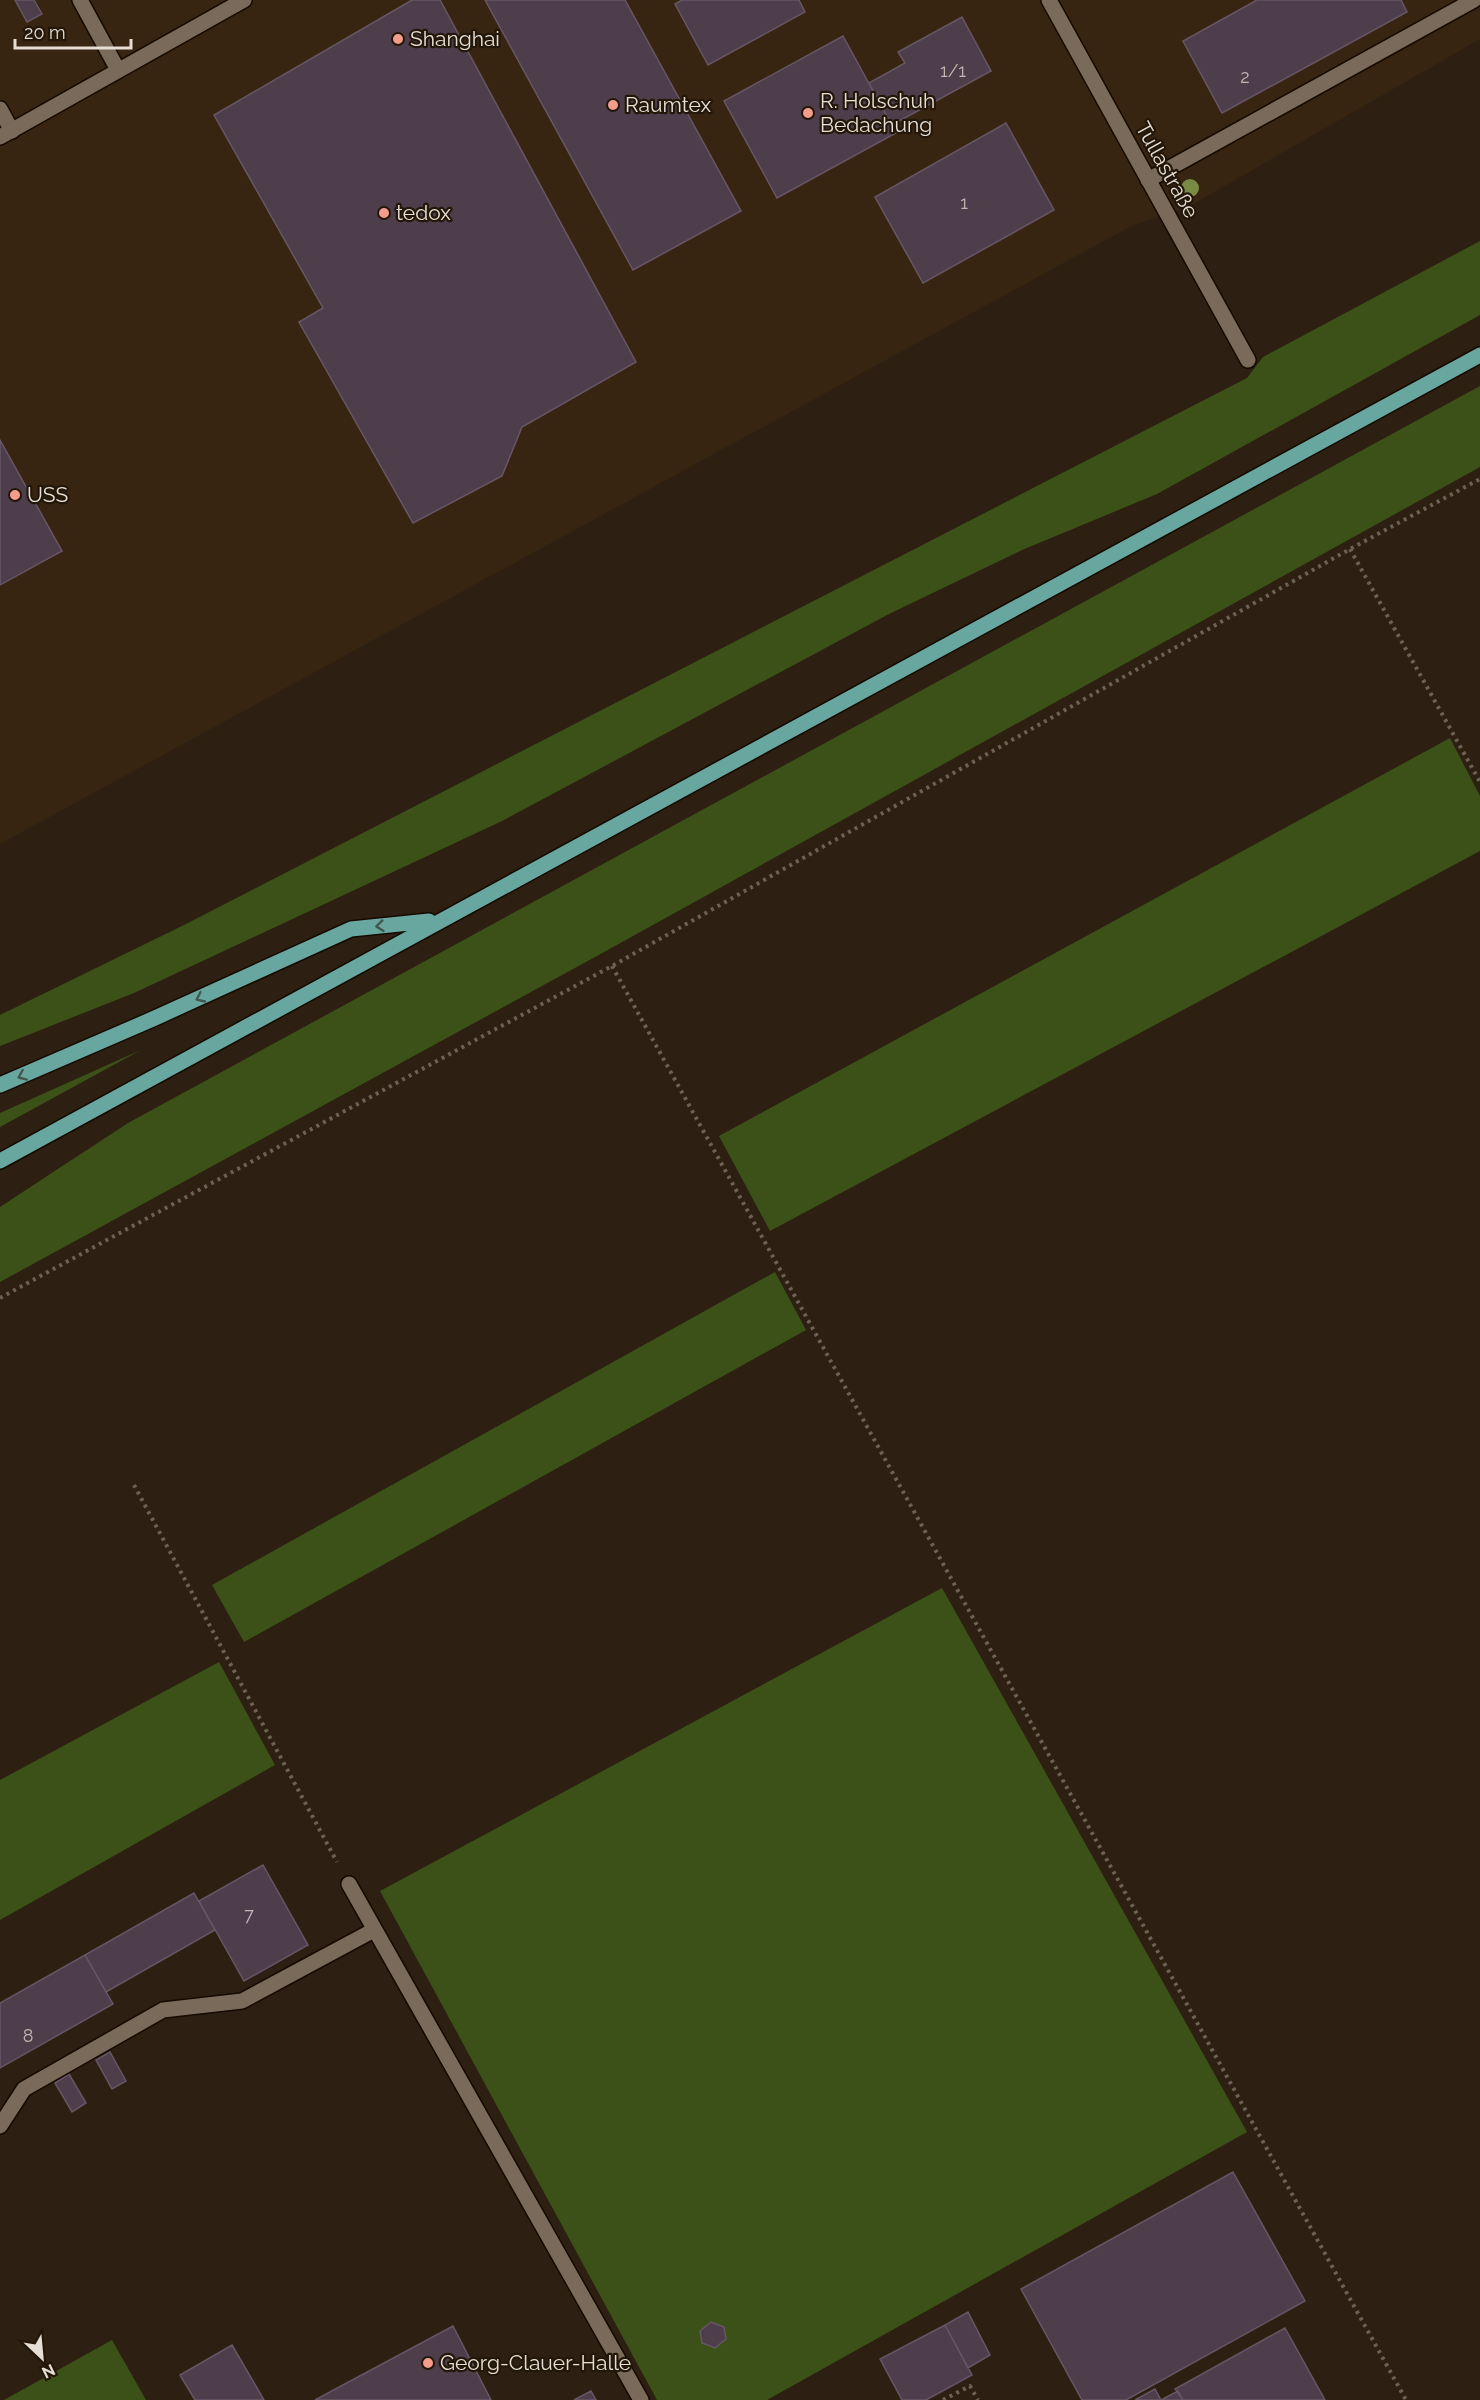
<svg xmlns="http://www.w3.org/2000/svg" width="1480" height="2400" viewBox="0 0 1480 2400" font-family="Raleway,sans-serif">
	<rect width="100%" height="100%" fill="#2d2012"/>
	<path fill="#372511" d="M 0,0 L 1480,0 L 1480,39 L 1188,207 L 1133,225 L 0,844 Z"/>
	<path fill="#3c5117" d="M 1480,241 L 1480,315 L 1157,494 L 1022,550 L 889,614 L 502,821 L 134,993 L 0,1046 L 0,1015 L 184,925 L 1247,378 L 1263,357 Z
		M 1480,386 L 1480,467 L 606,951 L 0,1282 L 0,1207 L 128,1123 Z
		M 1450,738 L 1480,796 L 1480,851 L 770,1231 L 719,1136 Z
		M 141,1050 L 0,1127 L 0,1113 Z
		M 775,1272 L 806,1330 L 244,1642 L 212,1585 Z
		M 942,1588 L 1247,2132 L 767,2400 L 657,2400 L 380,1891 Z
		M 219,1662 L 275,1765 L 0,1920 L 0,1780 Z
		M 112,2340 L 146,2400 L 4,2400 Z"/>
	<path fill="#4e3e4c" stroke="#675665" stroke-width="1.5" d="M 15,0 L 34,0 L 42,14 L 27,22 Z
		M 412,0 L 440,0 L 636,362 L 522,427 L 502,476 L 413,523 L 299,322 L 323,308 L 214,115 Z
		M 485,0 L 625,0 L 741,211 L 633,270 Z
		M 682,0 L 799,0 L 805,12 L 708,65 L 675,4 Z
		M 1257,0 L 1401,0 L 1407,12 L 1222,113 L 1183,41 Z
		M 962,17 L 991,71 L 892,125 L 869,83 L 905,63 L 898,52 Z
		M 843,36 L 896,133 L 777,198 L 724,101 Z
		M 1006,123 L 1054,210 L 923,283 L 875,197 Z
		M 0,440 L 62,551 L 0,585 Z
		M 263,1865 L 308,1945 L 244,1981 L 199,1901 Z
		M 194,1893 L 215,1930 L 106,1992 L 85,1955 Z
		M 85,1955 L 113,2004 L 0,2068 L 0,2003 Z
		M 110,2052 L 126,2081 L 112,2089 L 96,2060 Z
		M 69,2074 L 86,2103 L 72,2112 L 55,2083 Z
		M 1233,2172 L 1305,2301 L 1126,2400 L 1082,2400 L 1021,2289 Z
		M 968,2312 L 990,2355 L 968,2368 L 945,2325 Z
		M 711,2322 L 724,2327 L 726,2339 L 715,2348 L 702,2343 L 700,2331 Z
		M 945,2325 L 972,2375 L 926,2400 L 902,2400 L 880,2359 Z
		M 453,2326 L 491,2400 L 315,2400 Z
		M 1285,2328 L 1325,2400 L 1183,2400 L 1175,2389 Z
		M 232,2345 L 264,2400 L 195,2400 L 180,2375 Z
		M 1155,2389 L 1161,2400 L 1178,2391 L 1183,2400 L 1135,2400 Z
		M 591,2391 L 596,2400 L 574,2400 Z"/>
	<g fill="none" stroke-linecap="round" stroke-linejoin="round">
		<defs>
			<path id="service" d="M 80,0 L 118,70
				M 0,109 L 12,131
				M 1148,180 L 1474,0
				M 349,1884 L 641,2400
				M 0,2126 L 24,2089 L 163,2010 L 242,2001 L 374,1930"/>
			<path id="minor" d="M 1049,0 L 1248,360
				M 0,137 L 244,0"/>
			<path id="primary" d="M 0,1085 L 155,1018 L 351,929 L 429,921
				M 0,1161 L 1480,355"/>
		</defs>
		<use href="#service" stroke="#150a01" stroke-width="18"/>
		<use href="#minor" stroke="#150a01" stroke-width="18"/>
		<use href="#primary" stroke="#150a01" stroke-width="18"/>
		<path stroke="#6c6154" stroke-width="4" stroke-dasharray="3 4.5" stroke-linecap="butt" d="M 1350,549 L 1480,782
			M 612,966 L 1406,2400
			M 0,1298 L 612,966 L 1350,549 L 1480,479
			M 134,1485 L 337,1862
			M 943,2400 L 970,2386 L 978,2400"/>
		<use href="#service" stroke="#796a59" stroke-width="15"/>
		<use href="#minor" stroke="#796a59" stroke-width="15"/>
		<use href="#primary" stroke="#68a7a0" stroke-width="15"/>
	</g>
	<circle fill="#788b45" cx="1190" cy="188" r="9"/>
	<defs><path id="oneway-chevron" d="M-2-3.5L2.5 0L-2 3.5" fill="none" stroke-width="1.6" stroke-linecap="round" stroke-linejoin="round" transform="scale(1.5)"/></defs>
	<g stroke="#42584d">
		<use href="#oneway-chevron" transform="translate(380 926) rotate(174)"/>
		<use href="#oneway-chevron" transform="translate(200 998) rotate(155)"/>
		<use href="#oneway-chevron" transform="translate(22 1076) rotate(157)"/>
	</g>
	<g fill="#f49d8d" stroke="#231709" stroke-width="2">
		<circle cx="398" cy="39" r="6"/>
		<circle cx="613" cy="105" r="6"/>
		<circle cx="808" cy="113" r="6"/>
		<circle cx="384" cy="213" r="6"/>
		<circle cx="15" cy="495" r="6"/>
		<circle cx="428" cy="2363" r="6"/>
	</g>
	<g text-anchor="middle" stroke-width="4.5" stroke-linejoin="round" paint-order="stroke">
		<g font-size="18" fill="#c0b6b2">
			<text x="953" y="77">1/1</text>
			<text x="1245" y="83">2</text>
			<text x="964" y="209">1</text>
			<text x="249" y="1921">7</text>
			<text x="28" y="2042">8</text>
		</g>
		<g font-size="21" fill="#e6ded4" stroke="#231709" text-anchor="start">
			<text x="410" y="46">Shanghai</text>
			<text x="820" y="108">R. Holschuh<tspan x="820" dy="24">Bedachung</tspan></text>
			<text x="625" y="112">Raumtex</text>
			<text x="396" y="220">tedox</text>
			<text x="27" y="502">USS</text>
			<text x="440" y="2370">Georg-Clauer-Halle</text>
		</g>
		<g font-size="21" fill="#e6ded4" stroke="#231709">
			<text transform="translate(1167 170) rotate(61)" y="7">Tullastraße</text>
		</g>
	</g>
	<g transform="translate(42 2358) rotate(154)" stroke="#231709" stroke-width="4.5" paint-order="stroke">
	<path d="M0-4.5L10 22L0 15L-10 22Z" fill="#e6ded4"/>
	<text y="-9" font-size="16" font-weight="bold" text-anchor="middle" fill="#e6ded4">N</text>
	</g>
	<path d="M15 39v9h116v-9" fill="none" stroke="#e6ded4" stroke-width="3"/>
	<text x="24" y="39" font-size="18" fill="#e6ded4" stroke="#231709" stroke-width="4.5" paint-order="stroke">20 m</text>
</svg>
